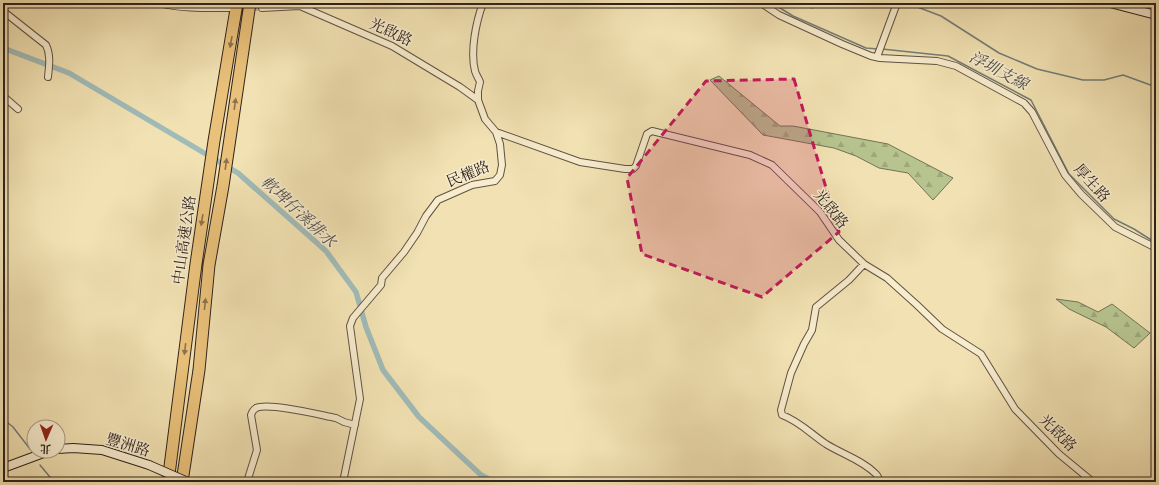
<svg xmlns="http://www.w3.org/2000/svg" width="1159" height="485" viewBox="0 0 1159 485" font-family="'EB Garamond','Noto Serif TC',serif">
	<defs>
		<pattern id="forest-firs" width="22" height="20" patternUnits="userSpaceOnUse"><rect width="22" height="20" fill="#b7c48f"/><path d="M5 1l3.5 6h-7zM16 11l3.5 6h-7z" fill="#9ea87b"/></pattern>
	</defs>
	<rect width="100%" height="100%" fill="#f2e2b3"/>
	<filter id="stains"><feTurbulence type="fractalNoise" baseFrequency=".005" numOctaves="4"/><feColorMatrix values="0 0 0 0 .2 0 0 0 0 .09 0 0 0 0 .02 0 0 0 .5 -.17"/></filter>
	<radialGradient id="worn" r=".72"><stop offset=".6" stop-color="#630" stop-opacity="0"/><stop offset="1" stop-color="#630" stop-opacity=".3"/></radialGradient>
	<path fill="url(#forest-firs)" stroke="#737356" d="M 719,76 L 780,126 L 793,126 L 888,144 L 953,178 L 933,200 L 908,173 L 879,168 L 856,156 L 834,148 L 763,135 L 710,80 Z
		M 1056,299 L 1078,302 L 1098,312 L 1112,304 L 1150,333 L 1134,348 L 1106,327 L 1069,309 Z"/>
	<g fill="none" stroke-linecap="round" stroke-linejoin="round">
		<path stroke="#737e7a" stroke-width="1.5" d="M 772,3 L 793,16 L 866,48 L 878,49
			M 802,3 C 809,10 815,9 822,3
			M 907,3 L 941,16 L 999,53 L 1037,69 L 1083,80 L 1104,80 L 1123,75 L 1156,87
			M 882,49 L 948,56 L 1031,100 L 1069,174 L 1114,219 L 1134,229 L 1156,243
			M 3,419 L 13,427 L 30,449
			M 40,465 L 54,482"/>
		<path stroke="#a0bbb8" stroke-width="5.5" d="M 3,48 L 69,73 L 238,173 L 326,251 L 356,292 L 366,327 L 383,370 L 419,417 L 481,475 L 494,482"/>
		<path stroke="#cbbc95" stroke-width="6" stroke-dasharray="6 3" stroke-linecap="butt" d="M 234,8 L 262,8"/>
		<defs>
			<path id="street" d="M 159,3 C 182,9 208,8 232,8
				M 761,3 L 779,15 L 842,44 L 871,56 L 880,58 L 937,61 L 956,66 L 1024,103 L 1032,112 L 1065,175 L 1081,194 L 1115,227 L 1156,248
				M 262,8 L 300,6 L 392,46 L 460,87 L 478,100
				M 3,11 L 46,45 C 51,55 49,67 48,77
				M 877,57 L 897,3
				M 3,96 L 18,109
				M 496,132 L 580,162 L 625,169 L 633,169 L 636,166 L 647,134 L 652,131 L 750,155 L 772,165 L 820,212 L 839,240 L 864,264 L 887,278 L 917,305 L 942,329 L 981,354 L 1015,409 L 1059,454 L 1093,482
				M 864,264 L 849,280 L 816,307 L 812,330 L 804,344 L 791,373 L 781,410 L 782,415 C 799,421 811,434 826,444 C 842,454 862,460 876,474 C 878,476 879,479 879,482
				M 247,482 L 257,450 L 251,415 C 252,412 253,410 256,408 C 269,402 320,415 336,418 L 344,422 L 355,425
				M 343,482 L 360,399 L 350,326 L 353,318 L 381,285 L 382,278 L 404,252 L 417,233 L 426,216 L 438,200 L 472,185 L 495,181 L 500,175 L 502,165 L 500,144 L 496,132 L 485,119 L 478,100 L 478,91 L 480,82 C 479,79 476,75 475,71 C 470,51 476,22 483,3"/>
			<path id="secondary" d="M 1110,3 L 1156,15
				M 58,449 L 73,448 L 102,450 L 149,465
				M 3,468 L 49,451"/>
			<path id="highway" d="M 168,482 L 196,264 L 214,141 L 237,3
				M 182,482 L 199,370 L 209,265 L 223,186 L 250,3"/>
		</defs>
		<use href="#street" stroke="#605242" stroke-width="8"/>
		<use href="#secondary" stroke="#2f221c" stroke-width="10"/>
		<use href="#highway" stroke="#2f221c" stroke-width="13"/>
		<use href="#street" stroke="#f7ecce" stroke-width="6"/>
		<use href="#secondary" stroke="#f7ecce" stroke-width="8"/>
		<use href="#highway" stroke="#e9c17a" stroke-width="11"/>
		<defs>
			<path id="secondary-bridge" d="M 149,465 L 188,482"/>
		</defs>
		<use href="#secondary-bridge" stroke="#2f221c" stroke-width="10" stroke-linecap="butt"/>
		<use href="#secondary-bridge" stroke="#f7ecce" stroke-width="8"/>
	</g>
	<defs><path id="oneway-solid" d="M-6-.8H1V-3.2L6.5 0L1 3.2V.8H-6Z"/></defs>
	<g fill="#8c724b">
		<use href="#oneway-solid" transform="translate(231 42) rotate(100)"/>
		<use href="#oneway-solid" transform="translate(235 104) rotate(-82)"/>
		<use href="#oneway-solid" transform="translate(226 164) rotate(-82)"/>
		<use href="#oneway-solid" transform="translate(202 220) rotate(99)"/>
		<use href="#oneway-solid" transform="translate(205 304) rotate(-84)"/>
		<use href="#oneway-solid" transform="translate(185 349) rotate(97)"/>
	</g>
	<path fill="#c2185b" fill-opacity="0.2" stroke="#c2185b" stroke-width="3" stroke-dasharray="8 5" stroke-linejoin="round" d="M 794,79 L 839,232 L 762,297 L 642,254 L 627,178 L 706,81 Z"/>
	<g text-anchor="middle" stroke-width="3" stroke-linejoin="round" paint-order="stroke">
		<g font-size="15" fill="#2f221c" stroke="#f7ecce">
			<text transform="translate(391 32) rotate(25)" y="5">光啟路</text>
			<text transform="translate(468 174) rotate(-22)" y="5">民權路</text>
			<text transform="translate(1092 183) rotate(48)" y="5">厚生路</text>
			<text transform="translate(831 209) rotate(51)" y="5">光啟路</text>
			<text transform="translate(184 240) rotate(-82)" y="5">中山高速公路</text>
			<text transform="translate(1058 433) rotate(45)" y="5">光啟路</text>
			<text transform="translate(128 445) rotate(17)" y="5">豐洲路</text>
		</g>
		<g font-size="16" font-style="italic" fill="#51504b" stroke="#f7ecce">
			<text transform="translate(999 70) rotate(28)" y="6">浮圳支線</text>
			<text transform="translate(299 211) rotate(43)" y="6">軟埤仔溪排水</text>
		</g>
	</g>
	<rect width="1159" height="485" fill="none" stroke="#f2e2b3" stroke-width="16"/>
	<rect x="4" y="4" width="1151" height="477" fill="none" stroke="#2f221c" stroke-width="2"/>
	<rect x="8" y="8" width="1143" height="469" fill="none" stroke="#2f221c"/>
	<g transform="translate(46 439) rotate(182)"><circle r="19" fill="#f7ecce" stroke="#a79b87"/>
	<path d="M0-3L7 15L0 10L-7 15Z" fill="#8f2418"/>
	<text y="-6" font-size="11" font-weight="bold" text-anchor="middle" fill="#2f221c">北</text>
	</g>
	<rect width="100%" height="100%" filter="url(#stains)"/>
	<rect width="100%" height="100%" fill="url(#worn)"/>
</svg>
